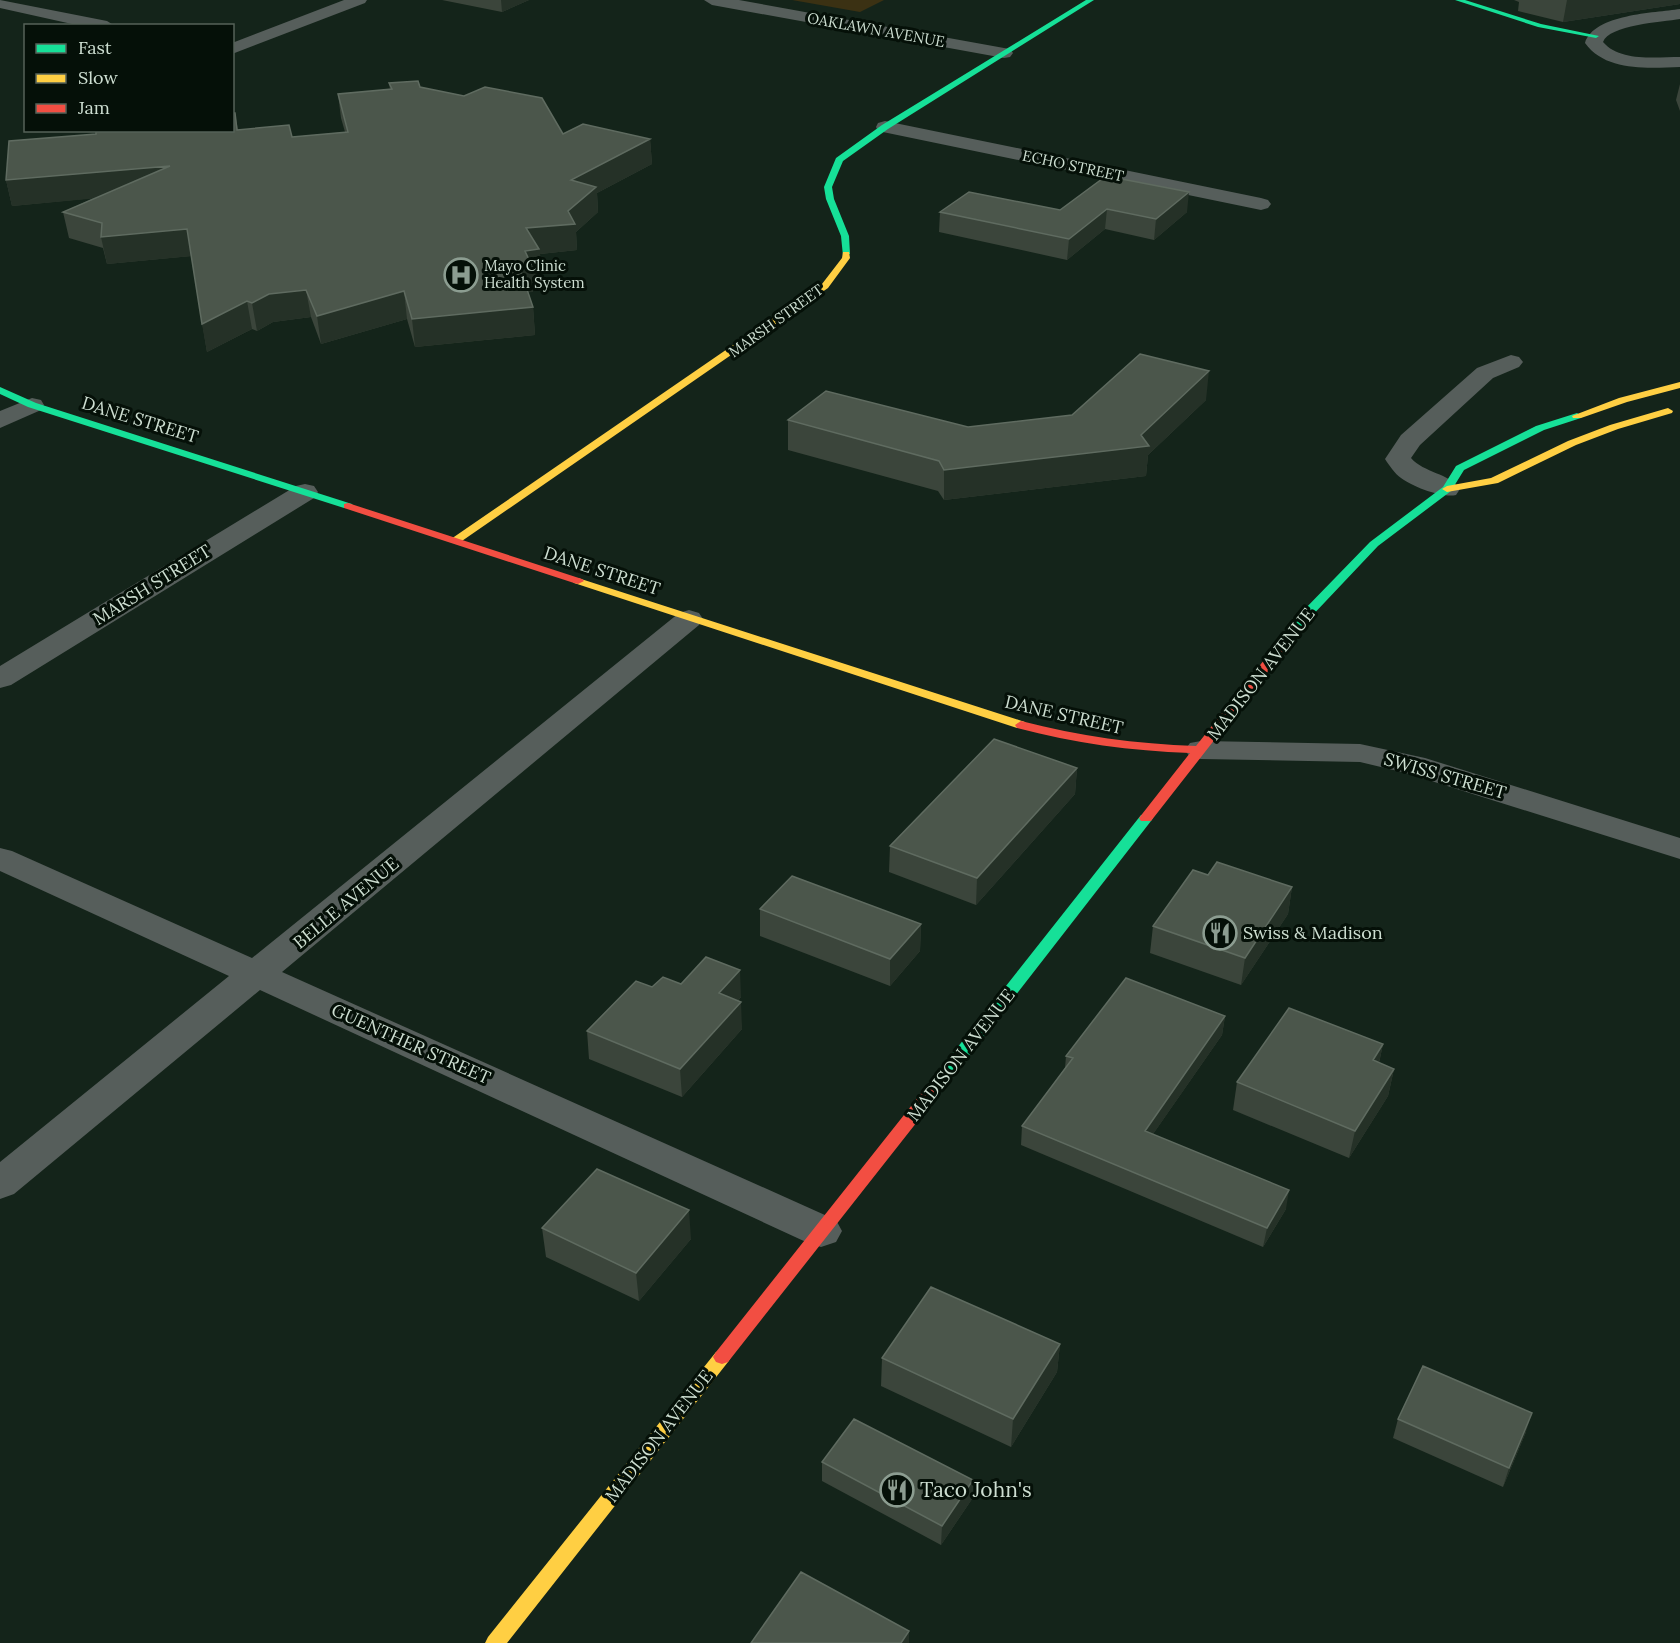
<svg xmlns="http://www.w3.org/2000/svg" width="1680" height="1643" viewBox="0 0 1680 1643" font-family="Lora,serif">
	<rect width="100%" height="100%" fill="#14241a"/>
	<path fill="#3b3113" d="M 792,0 L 884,0 L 860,12 Z"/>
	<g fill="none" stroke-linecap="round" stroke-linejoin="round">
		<path fill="#565e5b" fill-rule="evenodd" d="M 0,0 L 107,21 L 115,26 L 81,26 L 0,8 Z
			M 344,0 L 367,0 L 365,3 L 232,54 L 232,43 Z
			M 704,0 L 739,0 L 1004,48 L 1010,49 L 1013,53 L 1010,57 L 1004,58 L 712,5 Z
			M 1680,9 L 1680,19 C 1662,22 1609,25 1603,42 C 1620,62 1656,57 1680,57 L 1680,67 C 1648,68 1606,72 1585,43 C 1594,14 1654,13 1680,9 Z
			M 885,121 L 1261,198 L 1268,200 L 1271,204 L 1268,208 L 1261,210 L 878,131 L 876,127 L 878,123 Z
			M 1511,355 L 1519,357 L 1523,362 L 1519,367 L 1493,378 L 1420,445 L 1411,458 C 1424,473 1449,473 1460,489 L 1456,495 C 1442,498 1413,487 1401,478 C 1395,474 1389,465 1385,459 L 1401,435 L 1477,368 Z
			M 32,398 L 41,400 L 44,405 L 41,410 L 0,428 L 0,411 Z
			M 305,484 L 314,486 L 318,492 L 314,498 L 11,685 L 0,688 L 0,666 L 296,486 Z
			M 689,610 L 699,613 L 703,619 L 699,625 L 282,972 L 836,1220 L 842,1231 L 836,1242 L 821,1247 L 806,1242 L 260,990 L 14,1194 L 0,1199 L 0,1162 L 229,976 L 0,871 L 0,848 L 12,851 L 252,958 L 679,613 Z
			M 1201,741 L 1360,744 L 1425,758 L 1680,838 L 1680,859 L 1406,773 L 1360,762 L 1201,759 L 1190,757 L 1185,750 L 1190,743 Z"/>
		<path fill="#16e098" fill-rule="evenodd" d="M 1086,0 L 1094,0 L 888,129 L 843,161 L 832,187 L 834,199 L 849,236 L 850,254 L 843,256 L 841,236 L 826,199 L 824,187 L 836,158 L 882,125 Z
			M 1455,0 L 1465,0 L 1541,24 L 1599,36 L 1596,38 L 1538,27 Z
			M 0,387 L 36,403 L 352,504 L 353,506 L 352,508 L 344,508 L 28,407 L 0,394 Z
			M 1577,413 L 1582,416 L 1581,418 L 1544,430 L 1464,470 L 1451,491 L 1378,546 L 1308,620 L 1291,642 L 1283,642 L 1281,639 L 1300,614 L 1370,542 L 1443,487 L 1456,466 L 1536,426 Z
			M 1146,814 L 1151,815 L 1153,818 L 1151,821 L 939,1094 L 927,1094 L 925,1090 L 927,1086 L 1141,815 Z"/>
		<path fill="#ffcf43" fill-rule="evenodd" d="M 843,252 L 849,252 L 850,258 L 828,288 L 459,543 L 451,543 L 451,539 L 822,284 L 842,258 Z
			M 1680,382 L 1680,388 L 1627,402 L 1581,418 L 1573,418 L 1572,416 L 1619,398 Z
			M 1668,408 L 1673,411 L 1672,413 L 1618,429 L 1576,445 L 1498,483 L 1447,492 L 1442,489 L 1447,486 L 1491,478 L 1568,441 L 1610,425 Z
			M 578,578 L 1025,722 L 1027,725 L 1025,728 L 1017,728 L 574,583 L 572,581 Z
			M 722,1350 L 728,1352 L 731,1357 L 728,1362 L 507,1643 L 485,1643 L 488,1637 L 716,1352 Z"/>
		<path fill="#f24e42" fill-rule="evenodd" d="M 348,503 L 582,579 L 584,581 L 578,584 L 574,583 L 344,508 L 344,504 Z
			M 1287,635 L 1291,636 L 1293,639 L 1291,642 L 1151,821 L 1141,821 L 1139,818 L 1190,753 C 1131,751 1074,743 1017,728 L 1015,725 L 1021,721 C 1079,736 1136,744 1196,746 L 1283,636 Z
			M 933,1084 L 939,1086 L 941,1090 L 939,1094 L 728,1362 L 722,1364 L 716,1362 L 713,1357 L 716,1352 L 927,1086 Z"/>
	</g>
	<path fill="#3b453b" d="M 442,0 L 529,0 L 502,12 Z
		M 1514,0 L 1680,0 L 1680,4 L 1563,22 L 1518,11 L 1519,2 Z
		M 389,83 L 420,87 L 563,134 L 650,139 L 652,164 L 597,193 L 598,212 L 576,232 L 577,250 L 540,254 L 542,276 L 532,277 L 533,292 L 528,292 L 533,307 L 535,335 L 415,347 L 407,319 L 321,344 L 311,317 L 273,322 L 257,331 L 252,329 L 207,352 L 191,256 L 107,264 L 103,248 L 69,238 L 63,212 L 94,198 L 12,206 L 6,180 L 96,134 L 235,113 L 238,130 L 292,137 L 345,132 L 341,118 L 338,94 L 390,90 Z
		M 1680,84 L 1680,111 L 1676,100 Z
		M 1106,176 L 1187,212 L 1154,240 L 1105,229 L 1067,260 L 939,232 L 940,212 L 1060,210 Z
		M 1206,400 L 1148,455 L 1146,476 L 944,500 L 938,491 L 788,450 L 788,420 L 968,427 Z
		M 1077,768 L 1075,794 L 976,905 L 889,872 L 890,846 Z
		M 1208,875 L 1292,887 L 1288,914 L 1241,985 L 1150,953 L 1153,926 Z
		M 760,909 L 921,924 L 920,951 L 890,986 L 760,936 Z
		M 681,984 L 741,997 L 738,1001 L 742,1029 L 682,1097 L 589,1059 L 587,1031 L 652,987 Z
		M 1225,1016 L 1222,1035 L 1153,1134 L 1286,1209 L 1263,1247 L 1021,1145 L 1022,1126 L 1065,1068 L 1066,1056 Z
		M 1383,1044 L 1379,1063 L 1394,1069 L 1388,1096 L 1349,1158 L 1233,1110 L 1237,1082 Z
		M 542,1228 L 691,1239 L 639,1301 L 546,1257 Z
		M 1060,1344 L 1057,1372 L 1011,1447 L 881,1386 L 882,1358 Z
		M 1398,1419 L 1526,1432 L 1503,1487 L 1393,1438 Z
		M 822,1462 L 973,1480 L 972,1499 L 941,1545 L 822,1481 Z"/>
	<path fill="#253127" d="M 501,0 L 529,0 L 502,12 Z
		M 1567,0 L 1680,0 L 1680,4 L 1563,22 Z
		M 650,139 L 652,164 L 597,193 L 598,212 L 576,232 L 577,250 L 540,254 L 542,276 L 532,277 L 533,292 L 521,293 L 519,266 L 525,251 L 526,228 L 568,211 L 571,180 Z
		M 170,166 L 175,191 L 12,206 L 6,180 Z
		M 1189,192 L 1187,212 L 1154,240 L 1156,219 Z
		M 1107,209 L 1105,229 L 1067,260 L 1069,239 Z
		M 187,229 L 192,256 L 107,264 L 101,237 Z
		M 306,290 L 311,317 L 273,322 L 257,331 L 252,303 L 269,294 Z
		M 404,291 L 407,319 L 321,344 L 317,316 Z
		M 247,301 L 252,329 L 207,352 L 202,324 Z
		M 533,307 L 535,335 L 415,347 L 412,319 Z
		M 1209,371 L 1206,400 L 1148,455 L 1146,476 L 944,500 L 944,470 Z
		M 1077,768 L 1075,794 L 976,905 L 977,878 Z
		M 1292,887 L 1288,914 L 1241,985 L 1245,958 Z
		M 921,924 L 920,951 L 890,986 L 890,959 Z
		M 740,970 L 741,997 L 720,1021 L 719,993 Z
		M 741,1002 L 742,1029 L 682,1097 L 680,1069 Z
		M 1225,1016 L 1222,1035 L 1142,1150 L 1145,1131 Z
		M 1383,1044 L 1377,1072 L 1373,1060 Z
		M 1394,1069 L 1388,1096 L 1349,1158 L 1355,1131 Z
		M 1289,1190 L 1286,1209 L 1263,1247 L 1267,1228 Z
		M 689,1210 L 691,1239 L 639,1301 L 636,1273 Z
		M 1060,1344 L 1057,1372 L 1011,1447 L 1013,1419 Z
		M 1532,1413 L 1526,1432 L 1503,1487 L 1509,1468 Z
		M 973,1480 L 972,1499 L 941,1545 L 942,1526 Z
		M 909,1631 L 909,1643 L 901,1643 Z"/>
	<path fill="#4b564b" stroke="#5f6b60" stroke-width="1.5" d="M 418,81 L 420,87 L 464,96 L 485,87 L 542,98 L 563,134 L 583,124 L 650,139 L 571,180 L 596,187 L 568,211 L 575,224 L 526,228 L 539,249 L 525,251 L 531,264 L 519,266 L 533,307 L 412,319 L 404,291 L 317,316 L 306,290 L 269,294 L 252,303 L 247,301 L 202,324 L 187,229 L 101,237 L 102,223 L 63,212 L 170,166 L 6,180 L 9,141 L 96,134 L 96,130 L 232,130 L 232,113 L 235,113 L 237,130 L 289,125 L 292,137 L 348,132 L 338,94 L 392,89 L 389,83 Z
		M 1106,176 L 1189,192 L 1156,219 L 1107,209 L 1069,239 L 940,212 L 969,192 L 1060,210 Z
		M 1140,354 L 1209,371 L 1141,435 L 1149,446 L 944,470 L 939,461 L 788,420 L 826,391 L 968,427 L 1072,415 Z
		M 994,739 L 1077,768 L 977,878 L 890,846 Z
		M 1217,862 L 1292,887 L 1245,958 L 1153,926 L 1193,870 L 1208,875 Z
		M 792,876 L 921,924 L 890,959 L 760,909 Z
		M 706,957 L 740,970 L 719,993 L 741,1002 L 680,1069 L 587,1031 L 636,981 L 652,987 L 663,977 L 681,984 Z
		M 1126,978 L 1225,1016 L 1145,1131 L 1289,1190 L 1267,1228 L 1022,1126 L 1073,1058 L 1066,1056 Z
		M 1289,1008 L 1383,1044 L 1373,1060 L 1394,1069 L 1355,1131 L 1237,1082 Z
		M 597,1169 L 689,1210 L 636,1273 L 542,1228 Z
		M 931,1287 L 1060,1344 L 1013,1419 L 882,1358 Z
		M 1423,1366 L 1532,1413 L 1509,1468 L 1398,1419 Z
		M 854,1419 L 973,1480 L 942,1526 L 822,1462 Z
		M 801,1572 L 909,1631 L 901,1643 L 751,1643 Z"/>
	<defs>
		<symbol id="hospital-ring" viewBox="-11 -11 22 22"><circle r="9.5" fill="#051008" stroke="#8c9d91" stroke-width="1.5"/><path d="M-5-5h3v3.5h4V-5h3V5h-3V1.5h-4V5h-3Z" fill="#8c9d91"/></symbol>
		<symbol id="restaurant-ring" viewBox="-11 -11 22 22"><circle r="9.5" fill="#051008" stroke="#8c9d91" stroke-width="1.5"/><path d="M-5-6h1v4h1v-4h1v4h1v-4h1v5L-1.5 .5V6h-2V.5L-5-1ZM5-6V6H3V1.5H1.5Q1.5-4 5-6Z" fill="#8c9d91"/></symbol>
	</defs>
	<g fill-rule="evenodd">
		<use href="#hospital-ring" x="442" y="256" width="38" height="38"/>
		<use href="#restaurant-ring" x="1201" y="914" width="38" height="38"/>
		<use href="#restaurant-ring" x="878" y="1471" width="38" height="38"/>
	</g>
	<g text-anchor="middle" stroke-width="6" stroke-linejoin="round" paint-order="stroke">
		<g font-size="15" fill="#cdded1" stroke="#051008">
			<text transform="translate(876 30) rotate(10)" y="5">OAKLAWN AVENUE</text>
			<text transform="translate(1073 166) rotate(12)" y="5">ECHO STREET</text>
			<text transform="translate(776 321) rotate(-36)" y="5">MARSH STREET</text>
		</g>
		<g font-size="15" fill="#cdded1" stroke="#051008" text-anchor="start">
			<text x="484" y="271">Mayo Clinic<tspan x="484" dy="17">Health System</tspan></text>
		</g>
		<g font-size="18" fill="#cdded1" stroke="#051008">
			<text transform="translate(140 420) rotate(17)" y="6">DANE STREET</text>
			<text transform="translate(602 571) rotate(18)" y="6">DANE STREET</text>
			<text transform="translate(152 585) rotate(-32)" y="6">MARSH STREET</text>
			<text transform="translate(1261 674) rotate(-52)" y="6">MADISON AVENUE</text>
			<text transform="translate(1064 715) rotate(13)" y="6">DANE STREET</text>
			<text transform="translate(1445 776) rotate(16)" y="6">SWISS STREET</text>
			<text transform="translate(346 903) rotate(-40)" y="6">BELLE AVENUE</text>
			<text transform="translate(411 1044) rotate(24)" y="6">GUENTHER STREET</text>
			<text transform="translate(961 1055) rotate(-52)" y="6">MADISON AVENUE</text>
			<text transform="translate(659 1436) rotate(-52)" y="6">MADISON AVENUE</text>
		</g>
		<g font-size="18" fill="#cdded1" stroke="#051008" text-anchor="start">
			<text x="1243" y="939">Swiss &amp; Madison</text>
		</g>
		<g font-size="21" fill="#cdded1" stroke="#051008" text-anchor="start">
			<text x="920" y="1497">Taco John's</text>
		</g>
	</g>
	<rect x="24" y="24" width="210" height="108" fill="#051008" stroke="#556258" stroke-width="1.5"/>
	<rect x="36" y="44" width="30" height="9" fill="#16e098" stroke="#556258" stroke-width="1.5"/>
	<text x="78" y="54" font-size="18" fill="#cdded1">Fast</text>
	<rect x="36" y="74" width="30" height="9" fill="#ffcf43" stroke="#556258" stroke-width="1.5"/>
	<text x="78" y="84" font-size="18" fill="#cdded1">Slow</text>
	<rect x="36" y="104" width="30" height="9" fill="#f24e42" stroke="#556258" stroke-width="1.5"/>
	<text x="78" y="114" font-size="18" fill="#cdded1">Jam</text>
</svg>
